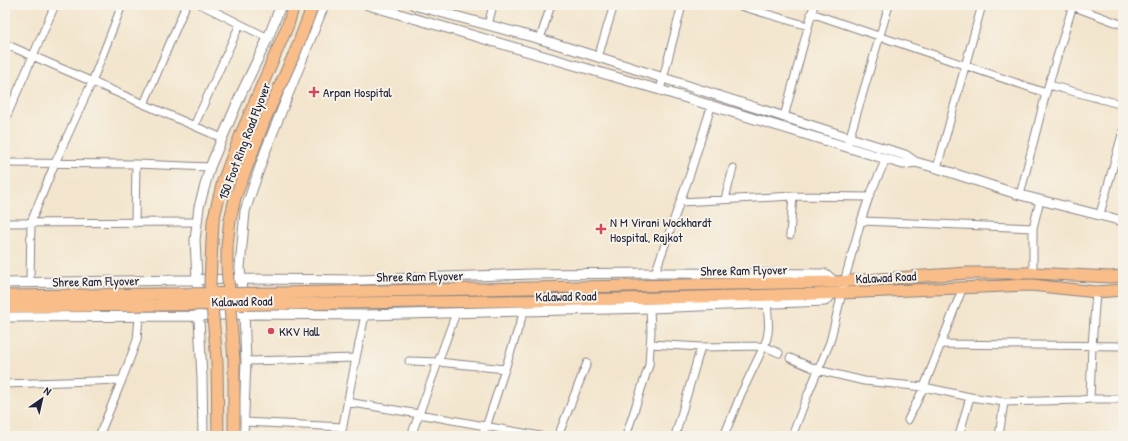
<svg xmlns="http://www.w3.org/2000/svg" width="1128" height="441" viewBox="0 0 1128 441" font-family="'Patrick Hand',sans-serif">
	<rect width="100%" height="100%" fill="#f7f3e8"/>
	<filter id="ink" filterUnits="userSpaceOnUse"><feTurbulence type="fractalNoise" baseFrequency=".025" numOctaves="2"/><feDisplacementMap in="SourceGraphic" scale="8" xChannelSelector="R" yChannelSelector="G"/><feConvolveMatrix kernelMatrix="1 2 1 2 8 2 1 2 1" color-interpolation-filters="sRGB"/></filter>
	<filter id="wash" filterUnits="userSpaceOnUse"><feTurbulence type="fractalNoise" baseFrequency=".012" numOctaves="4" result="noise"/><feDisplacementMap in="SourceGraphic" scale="16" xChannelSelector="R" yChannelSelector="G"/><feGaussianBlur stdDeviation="0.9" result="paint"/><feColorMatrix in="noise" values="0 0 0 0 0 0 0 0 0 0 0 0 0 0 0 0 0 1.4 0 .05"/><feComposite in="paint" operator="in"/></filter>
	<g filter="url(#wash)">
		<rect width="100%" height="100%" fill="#f3e5cd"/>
	</g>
	<g filter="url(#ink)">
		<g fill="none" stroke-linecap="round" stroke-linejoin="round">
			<defs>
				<path id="minor" d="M 202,5 L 268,38
					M 737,5 L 808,26
					M 1072,6 L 1123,25
					M 811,13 L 1046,93
					M 488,25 L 493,5
					M 540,39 L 551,5
					M 5,44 L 222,138
					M 598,57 L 614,5
					M 1049,85 L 1123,105
					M 660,90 L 682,5
					M 144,104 L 186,5
					M 784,117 L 814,5
					M 5,120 L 55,5
					M 194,126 L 240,24
					M 848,143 L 889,5
					M 5,163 L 136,164 L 210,167
					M 937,168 L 982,5
					M 1020,195 L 1046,93 L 1073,5
					M 725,199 L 733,168
					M 680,202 L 793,196 L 869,197
					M 1100,214 L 1123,131
					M 861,221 L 1033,228 L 1033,273
					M 5,223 L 197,222
					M 135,223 L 136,164
					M 1033,228 L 1040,200
					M 790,235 L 793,196
					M 655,273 L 691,171 L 711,107
					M 30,283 L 31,222 L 55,163 L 92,82 L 122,5
					M 1096,292 L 1092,346 L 1090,399 L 1123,399
					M 650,344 L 701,347 L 764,346 C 771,332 768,319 767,303
					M 941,344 L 1123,346
					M 790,358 L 818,370 L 864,381 L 924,387 L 970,397 L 1004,402 L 1081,400 L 1090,399
					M 246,361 L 356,358
					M 409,361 L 438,362 L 505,369
					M 122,380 L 137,340 L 139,317
					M 5,384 L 122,380 L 99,436
					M 347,402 L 419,414 L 540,436
					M 908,420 L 924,387 L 963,287
					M 244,422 L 343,427
					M 341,436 L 356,358 L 365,315
					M 411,436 L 456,313
					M 482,436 L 488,421 L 524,311
					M 558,436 L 587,363
					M 626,436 L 649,365 L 651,331 L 650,308
					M 675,436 L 701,347
					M 724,436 L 741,394 L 764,346 L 779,353
					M 792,436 L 808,394 L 830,342 L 842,293 L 844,282 L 861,221 L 869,197 L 886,159
					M 959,436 L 970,397
					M 999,436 L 1004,402"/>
				<path id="tertiary" d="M 368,5 L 660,90 L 886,159 L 903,164 L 915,162
					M 414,5 L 540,39 L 598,57 L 850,138 L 905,155 L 915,162 L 937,168 L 1020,195 L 1123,221
					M 5,283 L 241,279 L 360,280 L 531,274 L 659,273 L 826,274 L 835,282
					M 5,317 L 199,316 L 244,314 L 365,315 L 650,308 L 825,301 L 834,293
					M 203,436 L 202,378 L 195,240 L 199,207 L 210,167 L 241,94 L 268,38 L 281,5
					M 243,436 L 246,361 L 244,314 L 240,268 L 245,211 L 265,152 L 324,5"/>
				<path id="primary" d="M 279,293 L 835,282 L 968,273 L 1033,273 L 1110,277 L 1123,276
					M 5,296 L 159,294
					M 280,304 L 574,300 L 817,294 L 1031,285 L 1096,292 L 1123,290
					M 5,307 L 159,305"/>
			</defs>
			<use href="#minor" stroke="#8a8484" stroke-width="9"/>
			<use href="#tertiary" stroke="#8a8484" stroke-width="11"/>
			<use href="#primary" stroke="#8a8484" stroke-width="13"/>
			<use href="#minor" stroke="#fff" stroke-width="7"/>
			<use href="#tertiary" stroke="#fff" stroke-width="9"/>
			<use href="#primary" stroke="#f8bd89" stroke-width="11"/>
			<defs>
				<path id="primary-bridge" d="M 159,294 L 279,293
					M 159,305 L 280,304"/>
				<path id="trunk-bridge" d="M 218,436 L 217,362 L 210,283 L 213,221 L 223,181 L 241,134 L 288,25 L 294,5
					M 234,436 L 234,361 L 227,267 L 227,245 L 230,220 L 235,198 L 265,119 L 296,50 L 313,5"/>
			</defs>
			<use href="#primary-bridge" stroke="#8a8484" stroke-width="13" stroke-linecap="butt"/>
			<use href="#trunk-bridge" stroke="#8a8484" stroke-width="13" stroke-linecap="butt"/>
			<use href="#primary-bridge" stroke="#f8bd89" stroke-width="11"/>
			<use href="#trunk-bridge" stroke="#f8bd89" stroke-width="11"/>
		</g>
	</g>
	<g fill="#d1495b" stroke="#f7f3e8" stroke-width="1.5">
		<path d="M312 86h4v4h4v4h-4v4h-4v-4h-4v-4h4z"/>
		<path d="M599 223h4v4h4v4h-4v4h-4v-4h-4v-4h4z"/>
		<circle cx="271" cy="331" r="4"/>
	</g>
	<g text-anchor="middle" stroke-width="4" stroke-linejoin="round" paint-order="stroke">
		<g font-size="13" fill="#22223b" stroke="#f7f3e8" text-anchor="start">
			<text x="323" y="97">Arpan Hospital</text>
			<text x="610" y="227">N M Virani Wockhardt<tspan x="610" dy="15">Hospital, Rajkot</tspan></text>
			<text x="279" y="336">KKV Hall</text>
		</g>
		<g font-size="13" fill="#22223b" stroke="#f7f3e8">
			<text transform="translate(244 141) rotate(-69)" y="5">150 Foot Ring Road Flyover</text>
			<text transform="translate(744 270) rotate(-1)" y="5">Shree Ram Flyover</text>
			<text transform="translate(420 276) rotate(-1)" y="5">Shree Ram Flyover</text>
			<text transform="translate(886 277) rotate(-3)" y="5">Kalawad Road</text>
			<text transform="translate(96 281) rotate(-1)" y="5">Shree Ram Flyover</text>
			<text transform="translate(566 296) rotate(-1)" y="5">Kalawad Road</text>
			<text transform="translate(242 301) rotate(-1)" y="5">Kalawad Road</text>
		</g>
	</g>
	<rect width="1128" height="441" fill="none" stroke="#f7f3e8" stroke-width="20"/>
	<g transform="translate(42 399) rotate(34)" stroke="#f7f3e8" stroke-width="3" paint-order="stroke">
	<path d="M0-3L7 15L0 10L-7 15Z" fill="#22223b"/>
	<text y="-6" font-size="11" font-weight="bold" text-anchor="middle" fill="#22223b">N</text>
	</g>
</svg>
